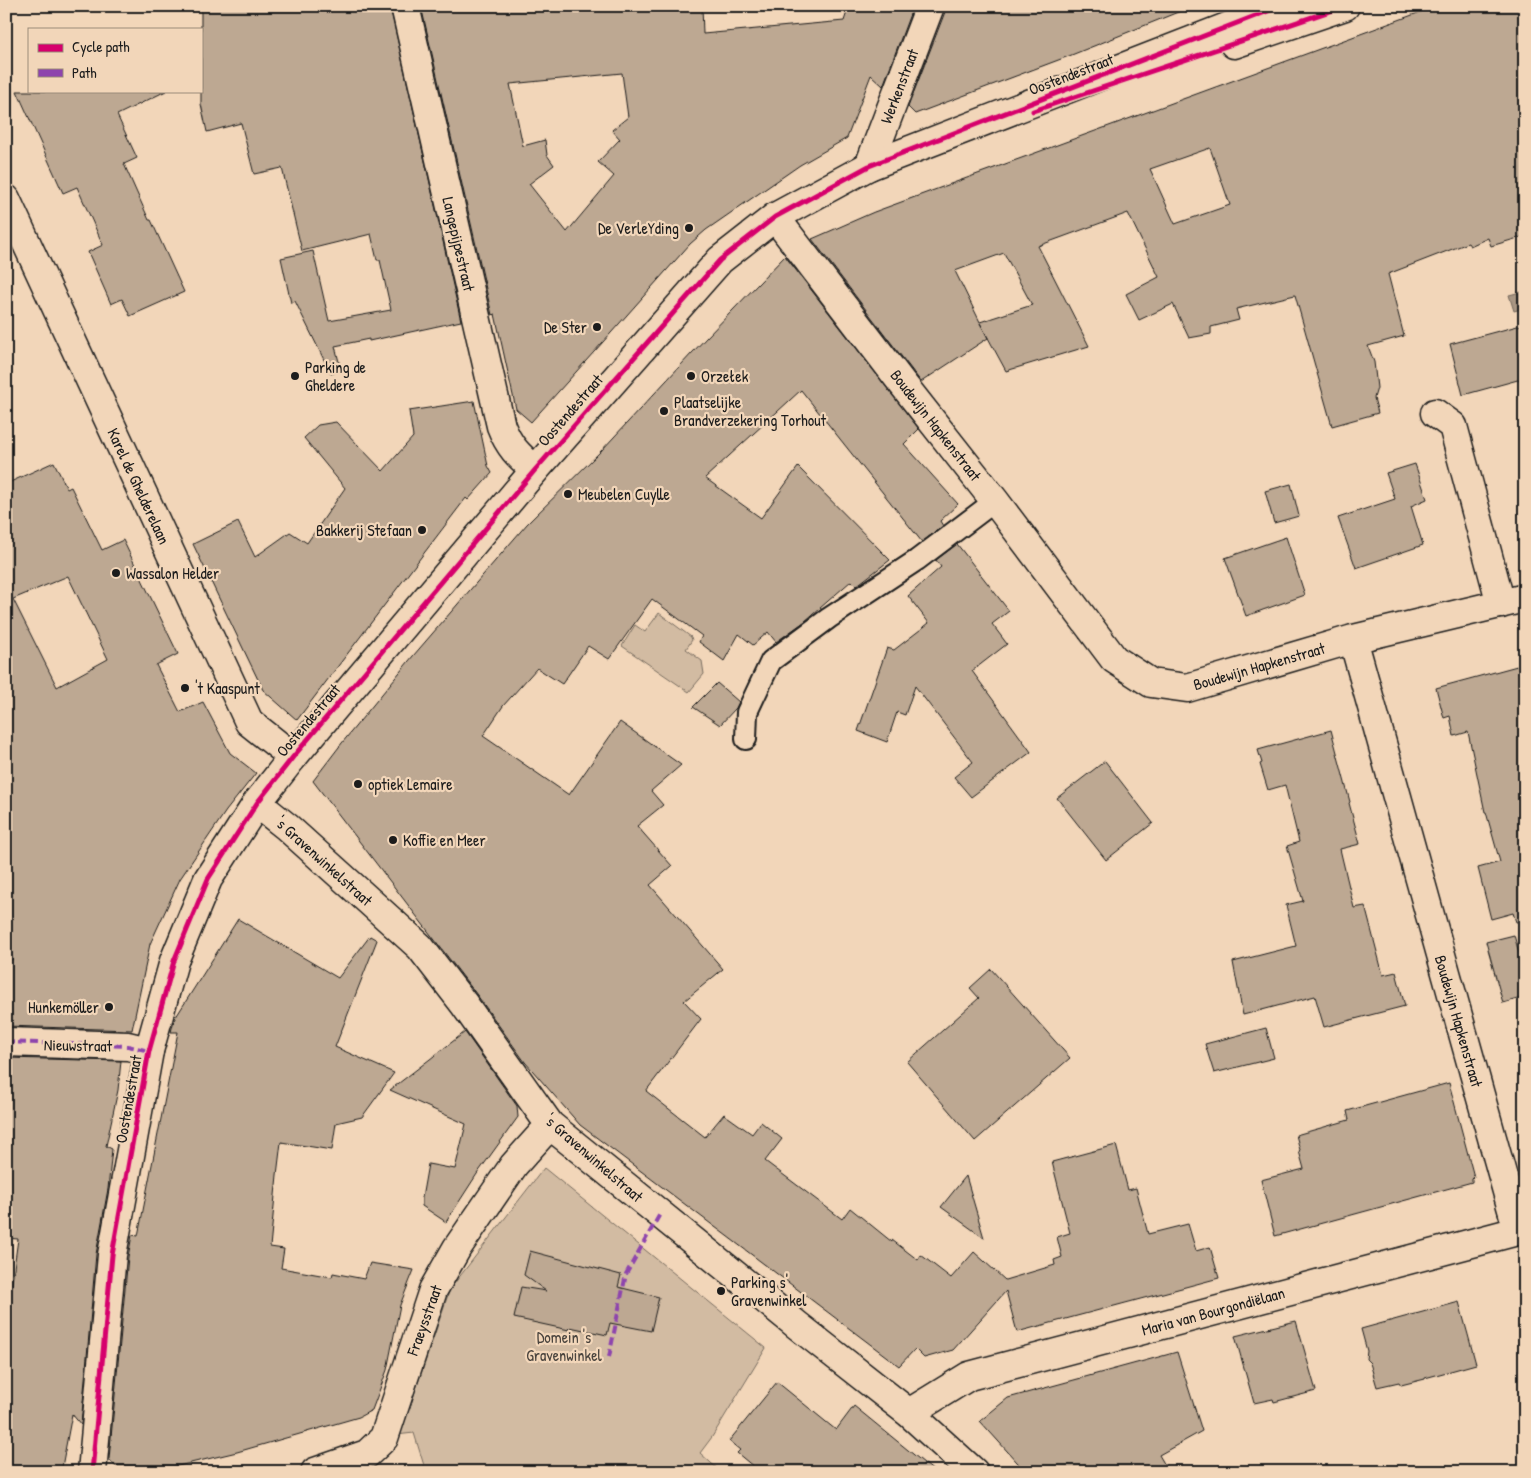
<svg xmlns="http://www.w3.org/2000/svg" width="1531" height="1478" viewBox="0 0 1531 1478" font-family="'Patrick Hand',sans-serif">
	<rect width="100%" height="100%" fill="#f2d6b9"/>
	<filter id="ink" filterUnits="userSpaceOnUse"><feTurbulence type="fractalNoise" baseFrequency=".02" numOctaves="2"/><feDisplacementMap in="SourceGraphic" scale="10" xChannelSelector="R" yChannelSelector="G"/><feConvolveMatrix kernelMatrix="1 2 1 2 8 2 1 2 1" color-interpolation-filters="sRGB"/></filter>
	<g filter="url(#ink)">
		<path fill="#d2bba2" stroke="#776c5f" d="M 659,613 L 691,637 L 692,640 L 686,649 L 702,661 L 704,674 L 689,692 L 622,646 L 635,625 L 645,632 Z
			M 544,1168 L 766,1348 L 712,1437 L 700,1453 L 721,1472 L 426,1472 L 414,1433 L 396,1435 L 403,1427 L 450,1289 Z"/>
		<path fill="#a99683" stroke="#71655a" d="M 1525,291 L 1525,308 L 1514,311 L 1509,295 Z"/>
		<path fill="#bda892" stroke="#1c1c1c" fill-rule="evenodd" d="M 201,6 L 390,6 L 461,321 L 369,341 L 369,339 L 335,346 L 341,370 L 331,374 L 295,301 L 291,303 L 281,258 L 313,251 L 329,321 L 391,310 L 380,260 L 377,260 L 371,234 L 302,251 L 282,168 L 254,174 L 241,123 L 207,132 L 201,104 Z
			M 421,6 L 702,6 L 703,34 L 844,21 L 849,6 L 913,6 L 883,86 L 871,75 L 847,138 L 800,165 L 706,230 L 690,244 L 603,342 L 531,422 L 516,409 L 495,314 L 492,315 ZM 622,73 L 628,117 L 612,130 L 620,139 L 598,162 L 614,176 L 567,232 L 529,184 L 554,165 L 547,155 L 545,140 L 523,146 L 510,84 Z
			M 945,6 L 1188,6 L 1188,8 L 1069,56 L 915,114 L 908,107 L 945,12 Z
			M 1437,6 L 1525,6 L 1525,236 L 1491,246 L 1488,238 L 1470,246 L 1468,243 L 1388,274 L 1404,336 L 1368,346 L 1374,362 L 1377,388 L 1374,398 L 1378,413 L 1332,426 L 1295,295 L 1236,309 L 1239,320 L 1211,327 L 1211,334 L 1189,338 L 1173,304 L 1139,320 L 1126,294 L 1159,277 L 1128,213 L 1038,246 L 1089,346 L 1006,371 L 980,323 L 988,338 L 921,382 L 812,239 L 874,212 ZM 1210,148 L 1230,205 L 1175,224 L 1150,169 ZM 1004,253 L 1032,305 L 980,322 L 955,271 Z
			M 17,91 L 166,91 L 117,115 L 137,158 L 124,164 L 149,220 L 151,220 L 184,292 L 130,316 L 122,299 L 111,304 L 88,252 L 103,245 L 77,187 L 63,193 Z
			M 785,256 L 919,429 L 904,444 L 958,504 L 940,521 L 943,526 L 922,542 L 801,390 L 705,478 L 761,518 L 798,467 L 890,560 L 856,586 L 851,581 L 804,622 L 776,642 L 768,632 L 753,645 L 739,634 L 724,661 L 699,642 L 702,636 L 652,599 L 609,659 L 588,646 L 562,684 L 537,668 L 503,706 L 483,736 L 569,795 L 620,722 L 681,765 L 651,791 L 663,805 L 637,826 L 672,866 L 650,885 L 723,969 L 684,1001 L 701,1019 L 646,1091 L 705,1137 L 724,1114 L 752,1134 L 761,1122 L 782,1139 L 765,1161 L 842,1219 L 850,1208 L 892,1242 L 892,1240 L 918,1260 L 921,1255 L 951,1278 L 974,1252 L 1005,1280 L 1055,1265 L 1054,1260 L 1062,1257 L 1057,1237 L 1070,1233 L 1052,1162 L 1116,1145 L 1128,1190 L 1136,1188 L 1148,1234 L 1188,1224 L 1196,1251 L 1210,1247 L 1219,1278 L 1017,1332 L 1006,1291 L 953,1350 L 924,1358 L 915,1349 L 899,1366 L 580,1125 L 525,1062 L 477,995 L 313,781 L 342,743 L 413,656 L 527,524 L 601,451 L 706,338 Z
			M 1525,324 L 1525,378 L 1463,395 L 1450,344 Z
			M 474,401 L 488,466 L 492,473 L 468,500 L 466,498 L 297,720 L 263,690 L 193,544 L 238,522 L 255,557 L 290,532 L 307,543 L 345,488 L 304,438 L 318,425 L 336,422 L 383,471 L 413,437 L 409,411 Z
			M 54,462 L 67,489 L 71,487 L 102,550 L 123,540 L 178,654 L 156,665 L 180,712 L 203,702 L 230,753 L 256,773 L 226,811 L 180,879 L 150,944 L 132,1030 L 6,1026 L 6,960 L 12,960 L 6,915 L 6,484 ZM 68,576 L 108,659 L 57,687 L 13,599 Z
			M 1415,464 L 1427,499 L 1411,506 L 1423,545 L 1356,568 L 1338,518 L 1395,499 L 1386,473 Z
			M 1291,484 L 1299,516 L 1274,523 L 1265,491 Z
			M 1286,537 L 1305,595 L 1246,616 L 1225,558 Z
			M 957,544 L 1009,611 L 992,624 L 1007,644 L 972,671 L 1031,752 L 971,797 L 954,777 L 973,762 L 915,686 L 905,715 L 897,712 L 887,742 L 858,731 L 887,648 L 894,650 L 929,623 L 908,596 L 941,567 L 936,560 Z
			M 1517,666 L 1525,696 L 1525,921 L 1516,922 L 1513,913 L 1491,919 L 1478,868 L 1500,862 L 1486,812 L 1485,812 L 1468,732 L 1454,736 L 1450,716 L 1444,718 L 1436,688 Z
			M 717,683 L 739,702 L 736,708 L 720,725 L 693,707 Z
			M 1331,730 L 1350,802 L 1349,803 L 1360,844 L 1340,849 L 1354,908 L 1365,906 L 1383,975 L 1396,972 L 1405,1006 L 1324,1027 L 1315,996 L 1243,1015 L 1233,962 L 1296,946 L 1286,905 L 1303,901 L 1287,846 L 1299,842 L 1285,785 L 1268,790 L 1260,764 L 1262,763 L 1258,750 Z
			M 1105,761 L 1153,823 L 1106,860 L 1057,798 Z
			M 238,919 L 338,978 L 370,936 L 377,940 L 335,1047 L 394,1073 L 362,1117 L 336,1123 L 332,1150 L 281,1142 L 277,1175 L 270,1247 L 284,1249 L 281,1268 L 332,1277 L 333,1273 L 364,1279 L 370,1263 L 414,1270 L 400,1305 L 387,1370 L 372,1410 L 359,1417 L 237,1452 L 178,1466 L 115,1466 L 109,1459 L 128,1257 L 132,1235 L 138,1236 L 178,1032 L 171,1032 L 174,1020 Z
			M 1514,935 L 1525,975 L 1525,997 L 1503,1003 L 1486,942 Z
			M 991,969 L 1070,1058 L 975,1141 L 907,1062 L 979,998 L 970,988 Z
			M 1266,1028 L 1274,1058 L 1214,1073 L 1205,1044 Z
			M 465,1032 L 517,1106 L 518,1117 L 477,1174 L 446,1222 L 422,1206 L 422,1198 L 428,1164 L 455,1169 L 466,1124 L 390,1090 Z
			M 6,1058 L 121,1061 L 118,1090 L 106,1146 L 112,1149 L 108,1189 L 96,1254 L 81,1425 L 72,1414 L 61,1472 L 6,1472 L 6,1296 L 10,1297 L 18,1239 L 6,1238 Z
			M 1449,1083 L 1474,1177 L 1472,1179 L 1472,1182 L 1275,1236 L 1261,1180 L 1304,1169 L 1299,1151 L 1300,1150 L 1296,1135 L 1349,1120 L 1347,1111 Z
			M 966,1176 L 984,1238 L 941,1207 Z
			M 530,1251 L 621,1275 L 618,1287 L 659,1297 L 651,1331 L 610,1323 L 607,1335 L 570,1327 L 569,1330 L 514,1318 L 521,1287 L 546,1291 L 524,1275 Z
			M 1459,1302 L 1476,1364 L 1425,1378 L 1425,1379 L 1401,1385 L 1399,1382 L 1377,1387 L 1370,1363 L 1366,1359 L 1367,1351 L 1361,1329 Z
			M 1296,1321 L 1316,1391 L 1274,1402 L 1273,1399 L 1254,1403 L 1235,1336 Z
			M 1177,1352 L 1202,1431 L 1159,1455 L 1169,1472 L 1026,1472 L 980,1421 L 1008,1398 Z
			M 777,1382 L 836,1430 L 854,1406 L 935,1472 L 760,1472 L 737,1453 L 740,1450 L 729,1441 Z"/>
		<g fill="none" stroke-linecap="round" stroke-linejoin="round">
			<defs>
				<path id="lane" d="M 746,739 L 747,712 L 771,661 L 829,618 L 917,560 L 995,501"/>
				<path id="street" d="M 405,6 L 501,426 C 509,447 518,455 535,470
					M 869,166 L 930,6
					M 6,199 L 249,722 L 293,757
					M 775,217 L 902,383 L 995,501 L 1114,659 L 1151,683 L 1187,688 L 1353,639 L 1525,598
					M 1435,413 L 1453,426 L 1501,604
					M 1353,639 L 1518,1231
					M 257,803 L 287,827 L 420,947 L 464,1004 L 550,1125 L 797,1325 L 909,1413 L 974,1472
					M 6,1042 L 128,1046 L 149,1051
					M 909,1413 L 969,1376 L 1525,1229
					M 315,1472 L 367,1454 L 384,1438 L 433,1290 L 457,1248 L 514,1165 L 550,1125"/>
				<path id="secondary" d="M 1234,44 L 1345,6
					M 92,1472 L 112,1255 L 149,1051 L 174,961 L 208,879 L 257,803 L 293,757 L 535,470 L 720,260 L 775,217 L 869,166 L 1281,6"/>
			</defs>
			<use href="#lane" stroke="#1c1c1c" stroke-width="24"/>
			<use href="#street" stroke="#1c1c1c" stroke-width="31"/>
			<use href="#secondary" stroke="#1c1c1c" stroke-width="31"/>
			<use href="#lane" stroke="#f2d6b9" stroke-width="20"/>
			<use href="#street" stroke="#f2d6b9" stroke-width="28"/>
			<use href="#secondary" stroke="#f2d6b9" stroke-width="28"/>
			<path stroke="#8e44ad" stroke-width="4" stroke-dasharray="8 4" stroke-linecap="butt" d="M 6,1042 L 128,1046 L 149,1051
				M 609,1357 L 626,1274 L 660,1214"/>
			<defs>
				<path id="cycleway" d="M 1033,111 L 1345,6
					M 92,1472 L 112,1255 L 149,1051 L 174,961 L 208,879 L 257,803 L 293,757 L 535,470 L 720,260 L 775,217 L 869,166 L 1281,6"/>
			</defs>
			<use href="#cycleway" stroke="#f2d6b9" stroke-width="8"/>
			<use href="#cycleway" stroke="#d6006c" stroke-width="5"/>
		</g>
	</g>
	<g fill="#1c1c1c" stroke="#f2d6b9" stroke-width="2">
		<circle cx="689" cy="228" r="5"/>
		<circle cx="597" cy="327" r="5"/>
		<circle cx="295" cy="376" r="5"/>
		<circle cx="691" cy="376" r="5"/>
		<circle cx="664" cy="411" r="5"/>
		<circle cx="568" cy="494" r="5"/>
		<circle cx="422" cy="530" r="5"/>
		<circle cx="116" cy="573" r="5"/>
		<circle cx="185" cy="688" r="5"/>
		<circle cx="358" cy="784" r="5"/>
		<circle cx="393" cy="840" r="5"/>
		<circle cx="109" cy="1007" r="5"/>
		<circle cx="721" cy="1291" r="5"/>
	</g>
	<g text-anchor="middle" stroke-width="4.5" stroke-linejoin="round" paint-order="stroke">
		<g font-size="16" fill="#1c1c1c" stroke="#f2d6b9">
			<text transform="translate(1071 74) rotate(-21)" y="6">Oostendestraat</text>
			<text transform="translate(899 86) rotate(-69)" y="6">Werkenstraat</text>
			<text transform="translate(459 244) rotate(77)" y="6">Langepijpestraat</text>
			<text transform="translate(570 410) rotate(-49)" y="6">Oostendestraat</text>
			<text transform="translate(936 425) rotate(52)" y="6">Boudewijn Hapkenstraat</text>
			<text transform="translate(139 486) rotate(65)" y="6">Karel de Ghelderelaan</text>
			<text transform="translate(1259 666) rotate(-16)" y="6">Boudewijn Hapkenstraat</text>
			<text transform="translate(308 720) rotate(-50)" y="6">Oostendestraat</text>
			<text transform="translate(324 861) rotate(42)" y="6">'s Gravenwinkelstraat</text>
			<text transform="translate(1459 1021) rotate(74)" y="6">Boudewijn Hapkenstraat</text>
			<text transform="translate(78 1045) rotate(1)" y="6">Nieuwstraat</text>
			<text transform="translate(128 1099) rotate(-80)" y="6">Oostendestraat</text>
			<text transform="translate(594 1158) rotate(41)" y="6">'s Gravenwinkelstraat</text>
			<text transform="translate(1213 1311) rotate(-15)" y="6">Maria van Bourgondiëlaan</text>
			<text transform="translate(424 1320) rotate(-70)" y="6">Fraeysstraat</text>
		</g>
		<g font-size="16" fill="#1c1c1c" stroke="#f2d6b9" text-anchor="start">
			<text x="679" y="234" text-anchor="end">De VerleYding</text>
			<text x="587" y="333" text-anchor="end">De Ster</text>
			<text x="305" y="373">Parking de<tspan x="305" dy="18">Gheldere</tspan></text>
			<text x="701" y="382">Orzełek</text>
			<text x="674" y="408">Plaatselijke<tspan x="674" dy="18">Brandverzekering Torhout</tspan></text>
			<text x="578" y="500">Meubelen Cuylle</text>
			<text x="412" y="536" text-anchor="end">Bakkerij Stefaan</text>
			<text x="126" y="579">Wassalon Helder</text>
			<text x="195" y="694">'t Kaaspunt</text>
			<text x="368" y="790">optiek Lemaire</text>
			<text x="403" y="846">Koffie en Meer</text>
			<text x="99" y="1013" text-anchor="end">Hunkemöller</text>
			<text x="731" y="1288">Parking s'<tspan x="731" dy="18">Gravenwinkel</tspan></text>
		</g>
		<g font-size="16" fill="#4a443e" stroke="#f2d6b9">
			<text x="564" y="1343">Domein 's<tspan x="564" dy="18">Gravenwinkel</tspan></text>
		</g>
	</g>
	<rect width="1531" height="1478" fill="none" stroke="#f2d6b9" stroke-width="25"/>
	<rect x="12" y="12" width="1506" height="1453" fill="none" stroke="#1c1c1c" stroke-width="2" filter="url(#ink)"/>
	<rect x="28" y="28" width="175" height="65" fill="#f2d6b9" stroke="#9c8c7a"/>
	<rect x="38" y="44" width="25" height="8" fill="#d6006c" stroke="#9c8c7a"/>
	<text x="72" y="52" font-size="15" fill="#1c1c1c">Cycle path</text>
	<rect x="38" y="69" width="25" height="8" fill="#8e44ad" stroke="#9c8c7a"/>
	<text x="72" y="78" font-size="15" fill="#1c1c1c">Path</text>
</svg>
